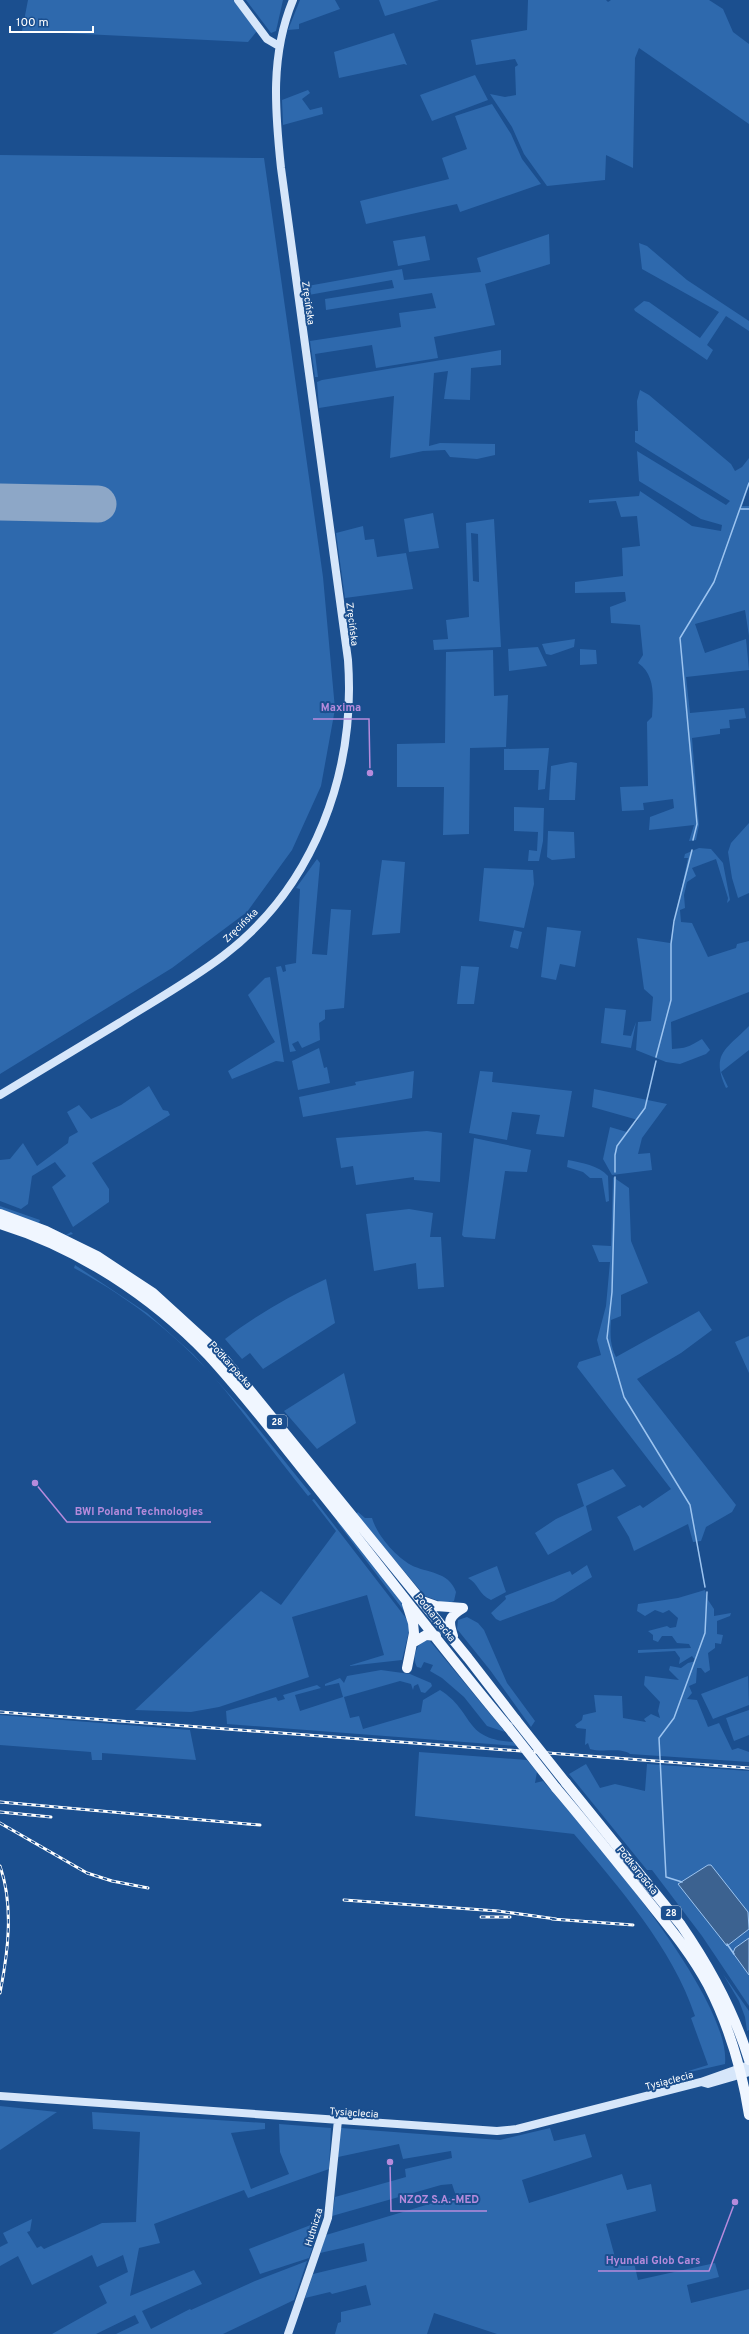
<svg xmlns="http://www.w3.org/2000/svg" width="749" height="2334" viewBox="0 0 749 2334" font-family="Overpass,sans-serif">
	<rect width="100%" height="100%" fill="#1b4f8f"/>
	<path fill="#2e69ad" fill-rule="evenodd" d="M 28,0 L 233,0 L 257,31 L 248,42 L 22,31 Z
		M 246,0 L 283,0 L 276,31 L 271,33 Z
		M 300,0 L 335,0 L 340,9 L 299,24 L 299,29 L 288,30 Z
		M 379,0 L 439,0 L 385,16 Z
		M 528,0 L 606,0 L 608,2 L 611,0 L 709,0 L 723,9 L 733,32 L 749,44 L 749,124 L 639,48 L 635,58 L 633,168 L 606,155 L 605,180 L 547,186 L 524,154 L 512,127 L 490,94 L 505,97 L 516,95 L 515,67 L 518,65 L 515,59 L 476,65 L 471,40 L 527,30 Z
		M 394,33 L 407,65 L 404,64 L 339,78 L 334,52 Z
		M 475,75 L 488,100 L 432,121 L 420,95 Z
		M 308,90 L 310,93 L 302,99 L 310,110 L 322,107 L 323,114 L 283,125 L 282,100 Z
		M 492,104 L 511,134 L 522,159 L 541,184 L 460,212 L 457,204 L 366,224 L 360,201 L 449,179 L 442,158 L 467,149 L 455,116 Z
		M 0,155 L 264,158 L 323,577 L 335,709 L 321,786 L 292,850 L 247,912 L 172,968 L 0,1074 Z
		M 549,234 L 550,264 L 485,284 L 495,325 L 434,337 L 438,358 L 376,368 L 372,345 L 315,354 L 318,377 L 315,377 L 310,341 L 401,327 L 399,313 L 436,308 L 432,293 L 326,310 L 325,299 L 394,288 L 392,280 L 303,296 L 302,287 L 402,269 L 404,280 L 481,272 L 477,258 Z
		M 425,236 L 430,260 L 398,266 L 393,241 Z
		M 639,243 L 647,246 L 687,280 L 749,321 L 749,331 L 726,316 L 707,345 L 713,350 L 707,360 L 635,311 L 634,309 L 644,301 L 649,302 L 700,338 L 719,312 L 642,269 Z
		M 501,350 L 501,365 L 471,368 L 470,400 L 444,399 L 448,371 L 434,373 L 429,446 L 440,443 L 495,444 L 495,455 L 477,459 L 450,457 L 445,450 L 423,451 L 390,458 L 394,396 L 319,408 L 317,382 L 322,380 Z
		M 640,390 L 649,395 L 731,464 L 735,471 L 742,467 L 749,458 L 749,486 L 742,506 L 749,506 L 749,636 L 745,610 L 695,624 L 705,653 L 746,639 L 749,670 L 686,677 L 690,713 L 744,708 L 746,718 L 729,720 L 730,728 L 720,729 L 720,734 L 692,738 L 699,825 L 696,840 L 689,841 L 694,825 L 649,830 L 650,817 L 674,808 L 673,799 L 643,803 L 644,810 L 622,811 L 620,787 L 648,786 L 647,722 L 652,717 C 653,698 656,675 638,663 L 643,655 L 640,625 L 611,623 L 610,607 L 626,601 L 625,592 L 575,593 L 575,582 L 623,576 L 622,548 L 640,546 L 637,516 L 621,517 L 616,501 L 589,503 L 589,500 L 639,496 L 640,491 L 692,526 L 721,531 L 722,525 L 701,519 L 639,481 L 637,451 L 726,505 L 730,501 L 635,442 L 635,431 L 638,431 L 637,401 Z
		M 433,513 L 439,548 L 409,552 L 404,519 Z
		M 494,519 L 501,647 L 434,650 L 433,640 L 448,639 L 446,620 L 469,617 L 466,523 ZM 471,533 L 478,534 L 479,582 L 473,581 Z
		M 363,526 L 365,540 L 374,539 L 377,557 L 406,553 L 413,589 L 345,598 L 336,533 Z
		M 575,639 L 574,647 L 551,655 L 546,654 L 542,644 Z
		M 538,647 L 547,666 L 509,671 L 508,649 Z
		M 580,649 L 596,650 L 597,664 L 580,665 Z
		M 493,650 L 494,696 L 508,695 L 506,747 L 470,748 L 469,834 L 443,835 L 444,787 L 397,787 L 397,744 L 445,743 L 446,652 Z
		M 549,748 L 545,789 L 538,790 L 539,770 L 504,770 L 504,749 Z
		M 571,762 L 577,763 L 575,800 L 549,800 L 551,766 Z
		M 514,807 L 544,808 L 543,841 L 539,861 L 528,861 L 529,850 L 537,851 L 538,832 L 514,831 Z
		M 749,823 L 749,893 L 738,898 L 732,878 L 728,852 L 731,843 Z
		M 548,831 L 574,832 L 575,858 L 552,860 L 547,857 Z
		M 699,848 L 711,849 L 723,863 L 730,900 L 727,903 L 728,898 L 716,859 L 692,868 L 696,876 L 687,882 L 684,895 L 685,908 L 680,910 L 681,922 L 692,923 L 708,957 L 736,948 L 737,944 L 749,941 L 749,992 L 671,1022 L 672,1049 C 689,1048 689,1046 702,1039 L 710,1050 L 706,1054 L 680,1064 L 666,1062 L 636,1050 L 638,1022 L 651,1021 L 653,997 L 644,989 L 637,938 L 670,943 L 688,858 L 684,858 L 685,854 Z
		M 317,859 L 320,863 L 312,954 L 327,955 L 331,909 L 351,910 L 344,1008 L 325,1010 L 325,1019 L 319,1023 L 320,1040 L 302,1048 L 298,1041 L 292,1044 L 296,1051 L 290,1052 L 276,967 L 281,966 L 283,972 L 286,971 L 285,965 L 296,963 L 300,889 L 296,888 Z
		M 382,860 L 405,862 L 400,933 L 372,935 Z
		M 484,868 L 533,870 L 534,884 L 524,928 L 479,921 Z
		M 547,927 L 581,931 L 575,967 L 560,964 L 556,980 L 541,977 Z
		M 514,930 L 522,932 L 518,949 L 510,947 Z
		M 461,966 L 479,967 L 474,1004 L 457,1004 Z
		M 270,977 L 284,1062 L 276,1061 L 232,1079 L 228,1071 L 275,1042 L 248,995 L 265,978 Z
		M 605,1008 L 626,1010 L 623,1035 L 631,1036 L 636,1022 L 631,1048 L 601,1043 Z
		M 749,1026 L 749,1050 L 721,1072 L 728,1087 L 726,1088 C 710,1053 727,1049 749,1026 Z
		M 319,1048 L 324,1068 L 327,1067 L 330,1083 L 298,1090 L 292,1061 Z
		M 414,1071 L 412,1098 L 303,1117 L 299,1097 L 356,1085 L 355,1082 Z
		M 480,1071 L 493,1072 L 492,1082 L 572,1091 L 564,1137 L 536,1134 L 540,1115 L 512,1112 L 507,1140 L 469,1133 Z
		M 149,1086 L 163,1110 L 168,1111 L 170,1115 L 92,1163 L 109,1189 L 109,1202 L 73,1227 L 52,1187 L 66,1176 L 55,1162 L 32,1176 L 28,1204 L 21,1209 L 0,1201 L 0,1160 L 10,1159 L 23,1143 L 37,1166 L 68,1143 L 69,1137 L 78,1132 L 67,1112 L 79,1105 L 91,1119 L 121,1105 Z
		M 594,1089 L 667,1104 L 642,1138 L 638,1154 L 650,1153 L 652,1170 L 612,1175 L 603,1159 L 610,1127 L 627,1132 L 638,1120 L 592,1107 Z
		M 427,1131 L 442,1133 L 440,1182 L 414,1180 L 414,1177 L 356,1185 L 353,1166 L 341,1168 L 336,1138 Z
		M 474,1138 L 531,1150 L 527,1172 L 505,1171 L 495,1239 L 464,1237 L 462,1235 Z
		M 568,1160 C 582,1163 598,1165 608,1176 L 609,1201 L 606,1202 L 602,1178 L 590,1178 L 583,1172 L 567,1167 Z
		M 613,1177 L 629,1188 L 631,1241 L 648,1283 L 621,1295 L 621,1316 L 611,1320 C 610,1334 610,1345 616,1357 L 699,1311 L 712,1330 L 681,1353 L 637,1379 L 736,1505 L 732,1512 L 706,1527 L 701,1541 L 693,1542 L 688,1524 L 634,1551 L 629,1537 L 617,1517 L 640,1505 L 643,1508 L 671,1489 L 577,1367 L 579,1362 L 601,1355 L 597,1340 L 606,1306 L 610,1262 L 599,1262 L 592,1245 L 611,1246 Z
		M 0,1206 L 40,1220 L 39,1223 L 66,1235 L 71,1232 L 73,1234 L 66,1236 L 0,1210 Z
		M 409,1209 L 433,1213 L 430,1237 L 441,1237 L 444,1287 L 418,1289 L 416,1263 L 374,1271 L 366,1214 Z
		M 75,1265 L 147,1313 L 193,1354 L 245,1412 L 311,1494 L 308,1496 C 280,1461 252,1424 224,1389 C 183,1339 130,1298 74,1268 Z
		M 326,1279 L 335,1323 L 263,1369 L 250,1353 L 242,1359 L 225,1339 C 256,1315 290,1296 326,1279 Z
		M 749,1336 L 749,1373 L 735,1342 Z
		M 344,1373 L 356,1423 L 317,1449 L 284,1411 Z
		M 613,1469 L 626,1486 L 586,1506 L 592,1530 L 548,1555 L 535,1533 L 556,1519 L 584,1506 L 577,1484 Z
		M 314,1499 L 409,1622 L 409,1631 L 402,1660 L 348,1666 L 384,1655 L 367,1595 L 292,1617 L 309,1677 L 219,1707 L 191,1712 L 135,1710 L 261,1591 L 281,1605 L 336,1531 L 312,1500 Z
		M 358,1512 L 365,1518 L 372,1518 C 377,1535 395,1556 411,1565 C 426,1573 449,1571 456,1592 L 454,1601 L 447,1604 L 425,1596 L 356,1514 Z
		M 339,1520 L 405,1607 L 410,1619 L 337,1522 Z
		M 587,1565 L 592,1577 L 554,1601 L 500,1621 L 496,1619 L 491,1613 L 506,1599 L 505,1596 L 570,1571 L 572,1575 Z
		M 497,1566 L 506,1592 L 491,1600 C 479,1595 478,1583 468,1578 Z
		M 705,1590 L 708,1600 L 714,1609 L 714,1616 L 731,1613 L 730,1616 L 717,1621 L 717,1634 L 723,1635 L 721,1644 L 715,1643 L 715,1648 L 708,1653 L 710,1670 L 705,1673 L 701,1668 L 697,1668 L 696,1683 L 689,1686 L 692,1693 L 687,1699 L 697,1700 L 708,1727 L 719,1723 L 732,1750 L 738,1748 L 749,1752 L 749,1762 L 630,1754 C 620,1747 603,1753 590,1749 L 588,1743 L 585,1745 L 586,1729 L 577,1728 L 575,1725 L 582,1720 L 583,1715 L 596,1712 L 594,1695 L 622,1696 L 623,1718 L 646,1722 L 644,1719 L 651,1714 L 660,1718 L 658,1711 L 660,1702 L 644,1685 L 645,1676 L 679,1680 L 669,1670 L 670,1666 L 681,1668 L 688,1663 L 696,1661 L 692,1656 L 679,1664 L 680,1658 L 675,1651 L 638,1653 L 638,1650 L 691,1648 L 689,1644 L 677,1643 L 672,1636 L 662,1636 L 658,1642 L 653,1640 L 653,1635 L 648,1631 L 667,1626 L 670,1628 L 676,1627 L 678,1618 L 669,1610 L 663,1613 L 655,1610 L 645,1616 L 637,1611 L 638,1604 L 678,1598 Z
		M 467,1617 L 478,1623 L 484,1630 L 507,1683 L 535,1721 L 531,1727 L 490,1670 L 457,1629 L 458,1620 Z
		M 423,1640 L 430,1641 L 505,1732 L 487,1726 L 464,1697 L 442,1678 L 430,1671 L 433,1665 L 424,1662 L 421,1668 L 417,1667 C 412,1659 416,1646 423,1640 Z
		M 381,1670 L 410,1674 L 431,1683 L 432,1686 L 425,1693 L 421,1692 L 418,1684 L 414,1686 L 413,1690 L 411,1684 L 400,1681 L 344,1697 L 350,1718 L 359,1716 L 363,1729 L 421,1712 L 423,1700 L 440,1690 C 475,1712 462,1739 513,1742 L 517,1746 L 227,1724 L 226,1711 L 276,1697 L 278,1701 L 285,1699 L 283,1695 L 317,1685 L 321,1688 L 295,1695 L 300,1711 L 343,1697 L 339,1683 L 325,1686 L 325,1684 L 340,1678 L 344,1683 L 347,1676 Z
		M 748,1676 L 749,1705 L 713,1719 L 701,1694 Z
		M 749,1710 L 749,1735 L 734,1741 L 726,1718 Z
		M 0,1715 L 190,1730 L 196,1760 L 102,1753 L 102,1760 L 92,1760 L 91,1752 L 0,1745 Z
		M 419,1752 L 527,1760 L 537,1772 L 535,1783 L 543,1781 C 588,1832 732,1998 725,2064 L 690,2072 L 672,2081 L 685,2072 L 708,2065 L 691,2018 L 695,2016 C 673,1949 619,1887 574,1834 L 415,1816 Z
		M 586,1764 L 600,1788 L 615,1784 L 645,1791 L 647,1764 L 749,1771 L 749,2006 L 702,1936 L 652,1870 L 647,1870 L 569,1774 Z
		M 723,1974 L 749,2011 L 749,2030 L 747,2031 L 745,2017 L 739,2001 Z
		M 0,2106 L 57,2112 L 0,2150 Z
		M 92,2112 L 265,2123 L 265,2129 L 231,2133 L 251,2189 L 289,2174 L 280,2152 L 279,2124 L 331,2128 L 329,2169 L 248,2198 L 244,2190 L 154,2224 L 160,2243 L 139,2248 L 130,2296 L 194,2270 L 202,2284 L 142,2311 L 151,2329 L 190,2309 L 191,2310 L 255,2281 L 307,2261 L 294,2300 L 223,2334 L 116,2334 L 139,2323 L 135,2315 L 96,2334 L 52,2334 L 107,2303 L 99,2286 L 128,2272 L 123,2255 L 97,2267 L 92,2255 L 32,2285 L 18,2256 L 0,2266 L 0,2247 L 8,2243 L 3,2233 L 32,2219 L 30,2231 L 27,2232 L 37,2248 L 41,2246 L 44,2249 L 102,2223 L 136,2222 L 140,2132 L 93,2129 Z
		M 341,2128 L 500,2140 L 550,2128 L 554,2141 L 585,2134 L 592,2157 L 522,2180 L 529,2203 L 622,2174 L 627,2190 L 651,2184 L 656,2211 L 606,2224 L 616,2261 L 633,2258 L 638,2280 L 715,2263 L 719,2277 L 687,2285 L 691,2303 L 749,2289 L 749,2334 L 497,2334 L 434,2313 L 427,2334 L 335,2334 L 338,2323 L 341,2322 L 341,2312 L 371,2305 L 366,2285 L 332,2294 L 330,2292 L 305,2298 L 313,2274 L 367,2261 L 364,2243 L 320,2253 L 326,2235 L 456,2196 L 452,2184 L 441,2185 L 332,2216 L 335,2197 L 406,2177 L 405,2169 L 452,2158 L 451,2151 L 403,2159 L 399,2144 L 338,2157 Z
		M 321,2221 L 309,2258 L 260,2274 L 249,2249 Z"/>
	<path fill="#3c6290" stroke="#9cc4f0" d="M 708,1865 L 711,1865 L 748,1912 L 749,1929 L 727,1946 L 678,1884 Z
		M 749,1938 L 749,1975 L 733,1953 L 735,1948 Z"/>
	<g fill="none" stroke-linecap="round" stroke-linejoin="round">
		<path stroke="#9cc4f0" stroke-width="1.5" d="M 741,509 L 749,509
			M 693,840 L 697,824 L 680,638 L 714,582 L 749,483
			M 656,1057 L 671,1000 L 671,944 L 674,921 L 692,850
			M 615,1172 L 615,1155 L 617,1146 L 645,1108 L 656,1061
			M 615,1177 L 612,1292 L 607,1338 L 624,1397 L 690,1505 L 705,1587
			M 682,1882 L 666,1877 L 659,1738 L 674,1718 L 705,1633 L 707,1592
			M 727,1944 L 734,1954"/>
		<path stroke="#8da7c7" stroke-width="37" d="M 0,502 L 98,504"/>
		<path stroke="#d6e6fa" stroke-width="8" d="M 238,0 L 267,39 L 279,46
			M 0,1095 C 40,1071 79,1047 119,1023 C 154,1001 190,981 223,956 C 315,886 356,772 348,660 L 281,168 C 275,111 270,55 293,0
			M 701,2082 L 708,2084 L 749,2072
			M 0,2096 L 497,2131 L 517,2129 L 701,2082 L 749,2065
			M 288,2334 L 328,2218 L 338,2120"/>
		<path stroke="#f0f6ff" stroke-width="10" d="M 0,1214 L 46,1231 L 97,1256 L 153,1293 L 222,1356 L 468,1658 L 516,1720
			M 0,1224 C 78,1248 151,1296 208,1355 C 245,1395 278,1439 312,1481 C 378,1563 441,1647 508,1727
			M 422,1601 L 436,1606 L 463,1608
			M 453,1636 C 448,1621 448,1617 463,1608
			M 414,1642 L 426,1635 L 436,1636
			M 407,1668 L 414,1633 L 413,1623 L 407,1604
			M 566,1783 L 681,1925 C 710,1967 734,2011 749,2060
			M 556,1788 C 585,1822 613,1857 641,1892 C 664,1921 690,1951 708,1985 C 729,2026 742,2070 749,2115"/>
		<defs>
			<path id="rail" d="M 0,1712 L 749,1768
				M 0,1802 L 260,1825
				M 0,1812 L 51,1817
				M 0,1823 L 87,1873 L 112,1881 L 148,1888
				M 0,1866 C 14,1906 8,1953 0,1993
				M 344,1900 L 498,1911 L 556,1919
				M 481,1917 L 510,1917
				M 552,1919 L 633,1925"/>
		</defs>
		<use href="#rail" stroke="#fff" stroke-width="3"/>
		<use href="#rail" stroke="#1b4f8f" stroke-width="1.5" stroke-dasharray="4.5" stroke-linecap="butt"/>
		<path stroke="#f0f6ff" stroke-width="10" d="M 516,1720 L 566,1783
			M 508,1727 L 556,1788"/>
	</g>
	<g text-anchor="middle" stroke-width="4" stroke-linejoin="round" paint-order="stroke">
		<g fill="#1b4f8f" stroke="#bbcadd" stroke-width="1">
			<rect x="267" y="1415" width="20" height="14" rx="3"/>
			<rect x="661" y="1906" width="20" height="14" rx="3"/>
		</g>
		<g font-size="9" font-weight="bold" fill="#fff">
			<text x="277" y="1425">28</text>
			<text x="671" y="1916">28</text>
		</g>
		<g font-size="10" fill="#fff" stroke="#1b4f8f">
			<text transform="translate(309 303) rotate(82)" y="4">Zręcińska</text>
			<text transform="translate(353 624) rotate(83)" y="4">Zręcińska</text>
			<text transform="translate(240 925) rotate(-44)" y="4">Zręcińska</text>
			<text transform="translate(231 1364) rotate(48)" y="4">Podkarpacka</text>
			<text transform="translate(436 1617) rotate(52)" y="4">Podkarpacka</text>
			<text transform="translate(638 1870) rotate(51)" y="4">Podkarpacka</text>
			<text transform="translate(669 2080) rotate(-15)" y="4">Tysiąclecia</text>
			<text transform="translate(354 2112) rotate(4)" y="4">Tysiąclecia</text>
			<text transform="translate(313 2227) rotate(-73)" y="4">Hutnicza</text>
		</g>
	</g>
	<path fill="none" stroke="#b68bdc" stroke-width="1.5" d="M370 773L369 719H313M35 1483L67 1522H211M390 2162L391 2211H487M735 2202L709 2271H598"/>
	<g fill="#b68bdc" stroke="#1b4f8f" stroke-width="1.5">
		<circle cx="370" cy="773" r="4"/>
		<circle cx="35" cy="1483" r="4"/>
		<circle cx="390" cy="2162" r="4"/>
		<circle cx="735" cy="2202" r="4"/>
	</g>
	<g font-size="11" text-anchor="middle" font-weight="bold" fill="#b68bdc" stroke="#1b4f8f" stroke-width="4" stroke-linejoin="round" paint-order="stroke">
		<text x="341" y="711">Maxima</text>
		<text x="139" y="1515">BWI Poland Technologies</text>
		<text x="439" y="2203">NZOZ S.A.-MED</text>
		<text x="653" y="2264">Hyundai Glob Cars</text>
	</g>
	<path d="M10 26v6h83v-6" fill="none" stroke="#ffffff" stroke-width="2"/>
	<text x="16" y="26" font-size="12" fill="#ffffff" stroke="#1b4f8f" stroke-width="3" paint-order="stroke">100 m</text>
</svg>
